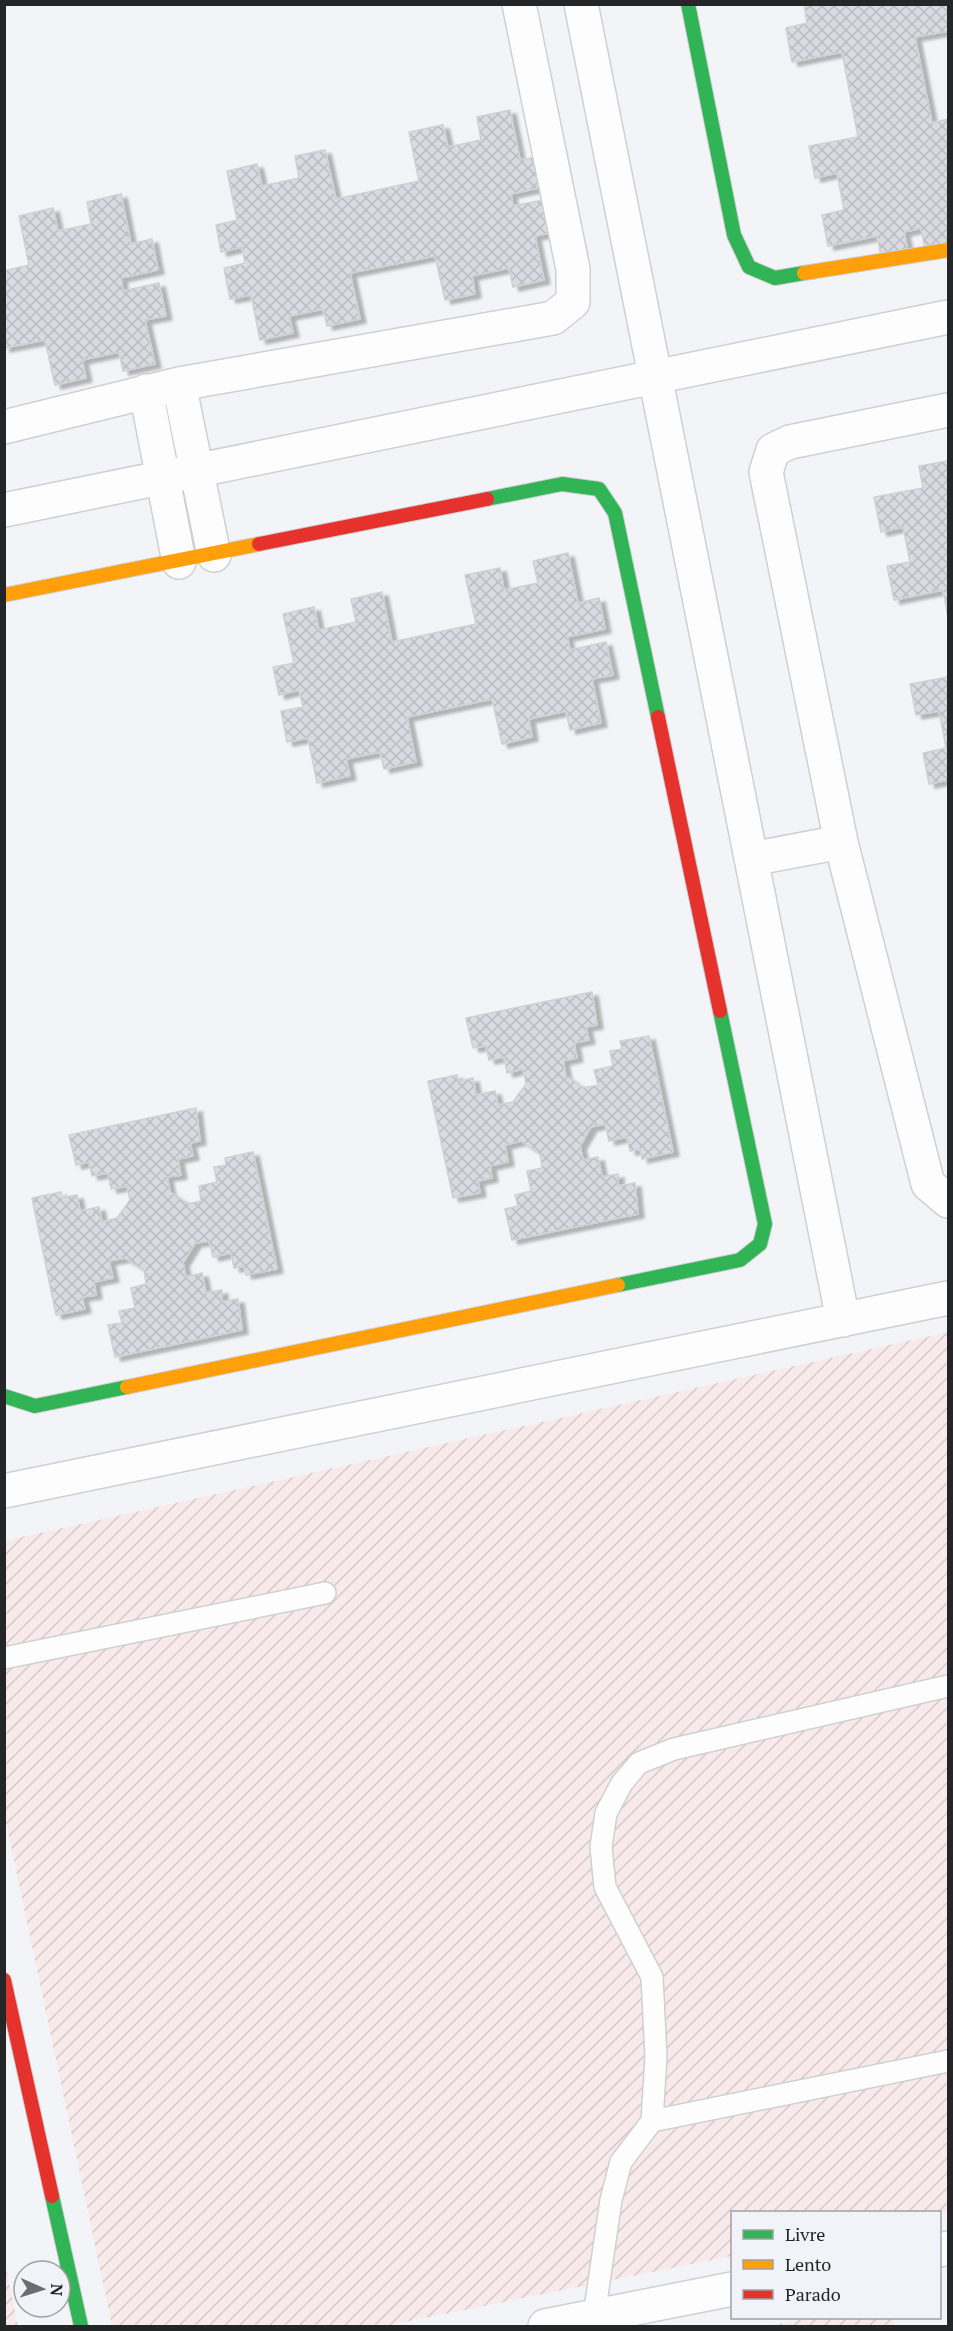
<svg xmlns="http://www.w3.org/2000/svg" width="953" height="2331" viewBox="0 0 953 2331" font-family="'PT Serif',serif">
	<defs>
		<pattern id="industrial-furrows" width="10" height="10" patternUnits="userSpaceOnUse" patternTransform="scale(1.5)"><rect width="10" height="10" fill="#f8eaeb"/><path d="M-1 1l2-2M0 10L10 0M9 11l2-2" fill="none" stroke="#d4c9ca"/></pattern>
		<pattern id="building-cross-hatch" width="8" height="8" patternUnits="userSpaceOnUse" patternTransform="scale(1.5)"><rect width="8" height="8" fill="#dadae2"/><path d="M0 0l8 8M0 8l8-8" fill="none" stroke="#bbbbc2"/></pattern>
		<filter id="shadow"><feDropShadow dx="6" dy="4" stdDeviation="1.5" flood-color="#0004"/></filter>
	</defs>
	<rect width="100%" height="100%" fill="#f3f4f7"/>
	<path fill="url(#industrial-furrows)" d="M 948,1332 L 948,2212 L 940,2214 L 940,2212 L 732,2212 L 732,2256 L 384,2326 L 112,2326 L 5,1818 L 4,1541 Z
		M 5,2262 L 18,2326 L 5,2326 Z
		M 809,2318 L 892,2318 L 894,2326 L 769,2326 Z"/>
	<path fill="url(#building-cross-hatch)" stroke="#d1d1d4" stroke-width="1.5" filter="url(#shadow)" d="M 804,4 L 948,4 L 948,31 L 915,37 L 932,123 L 948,119 L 948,245 L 925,250 L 921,228 L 904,232 L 908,252 L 881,257 L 877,236 L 828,246 L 822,215 L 844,210 L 837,173 L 815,178 L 809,146 L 858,137 L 842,52 L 792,62 L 786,28 L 807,23 Z
		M 510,110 L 520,160 L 542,156 L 548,186 L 511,194 L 513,206 L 549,199 L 556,232 L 535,236 L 544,280 L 513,287 L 509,268 L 472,276 L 475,294 L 445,300 L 435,256 L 350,273 L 360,319 L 327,326 L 323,309 L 289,316 L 293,333 L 260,340 L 251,295 L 230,299 L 224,268 L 245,263 L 242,247 L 221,252 L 216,225 L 237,220 L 227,171 L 257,164 L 262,186 L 299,178 L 295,156 L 325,150 L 336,199 L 419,181 L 409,132 L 443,125 L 448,147 L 481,140 L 477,117 Z
		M 121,194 L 131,244 L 152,239 L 158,270 L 121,278 L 123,291 L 159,283 L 166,316 L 145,320 L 155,364 L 123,371 L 119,352 L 82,360 L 86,378 L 55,385 L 45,340 L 4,348 L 4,271 L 29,265 L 19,216 L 53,208 L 58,231 L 91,224 L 87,202 Z
		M 948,461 L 948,618 L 943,590 L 894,600 L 887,566 L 910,562 L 903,527 L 881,532 L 874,497 L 923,488 L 919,466 Z
		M 568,553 L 578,603 L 599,598 L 605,629 L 567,637 L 570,650 L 606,642 L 613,675 L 592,679 L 601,723 L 570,730 L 566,711 L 529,719 L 532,737 L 502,744 L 492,699 L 407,717 L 416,762 L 384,769 L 380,752 L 346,759 L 350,776 L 317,783 L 308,738 L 287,742 L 281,711 L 303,707 L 299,690 L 279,695 L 273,667 L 294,663 L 283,614 L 314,607 L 319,630 L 356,622 L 351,599 L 382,592 L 392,642 L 476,624 L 465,575 L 500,568 L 504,590 L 538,583 L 533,561 Z
		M 948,677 L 948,780 L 929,784 L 923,753 L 946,748 L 939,711 L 916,715 L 910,684 Z
		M 592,992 L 597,1025 L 586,1027 L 589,1040 L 574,1043 L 577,1058 L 563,1061 L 566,1076 L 584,1088 L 598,1085 L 594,1070 L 613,1066 L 610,1051 L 622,1049 L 620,1041 L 649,1036 L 673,1152 L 642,1159 L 640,1149 L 630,1151 L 627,1137 L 609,1141 L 605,1124 L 591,1127 L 580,1146 L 583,1160 L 598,1157 L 602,1177 L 618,1174 L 618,1186 L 635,1183 L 638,1214 L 512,1240 L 505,1209 L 518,1206 L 515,1195 L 531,1191 L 527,1171 L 542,1168 L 540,1154 L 521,1141 L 505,1145 L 508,1162 L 490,1166 L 492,1178 L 478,1181 L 480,1193 L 453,1198 L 428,1081 L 457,1075 L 458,1082 L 473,1078 L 476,1095 L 495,1091 L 498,1105 L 513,1102 L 526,1084 L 523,1069 L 507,1073 L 504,1057 L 489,1060 L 486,1046 L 473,1048 L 466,1018 Z
		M 196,1108 L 200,1141 L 190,1143 L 193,1156 L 178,1159 L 181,1175 L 167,1177 L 170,1192 L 188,1204 L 201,1201 L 199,1186 L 217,1182 L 214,1167 L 226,1165 L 225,1158 L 253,1152 L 277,1269 L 246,1275 L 244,1266 L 234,1268 L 231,1253 L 213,1257 L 209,1241 L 195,1243 L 183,1263 L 186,1277 L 202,1273 L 206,1293 L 222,1290 L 222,1302 L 238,1299 L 242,1330 L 115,1357 L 108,1325 L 122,1323 L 119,1311 L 135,1308 L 131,1288 L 146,1284 L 144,1270 L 125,1258 L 109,1261 L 113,1278 L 94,1282 L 96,1295 L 82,1297 L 85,1309 L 56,1315 L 32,1198 L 61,1192 L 62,1198 L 77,1195 L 80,1211 L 99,1207 L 102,1222 L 117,1218 L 130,1200 L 127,1186 L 111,1189 L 108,1173 L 92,1176 L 89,1162 L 76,1165 L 69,1135 Z"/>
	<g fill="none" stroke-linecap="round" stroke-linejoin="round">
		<defs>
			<path id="lane" d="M 4,1658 L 325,1593
				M 652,2121 L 948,2061
				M 594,2316 L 611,2200 L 621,2162 L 652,2121 L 656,2057 L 652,1977 L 605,1887 L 601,1847 L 606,1813 L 622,1783 L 639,1763 L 674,1749 L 948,1686"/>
			<path id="street" d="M 581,4 L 843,1320
				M 179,384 L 214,555
				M 146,391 L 179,562
				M 948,410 L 790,442 L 773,450 L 766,472 L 841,842 L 928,1184 L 948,1201
				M 4,427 L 179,384 L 553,318 L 573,302 L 573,269 L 519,4
				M 4,510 L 948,317
				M 751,859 L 841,842
				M 4,1491 L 948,1298
				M 940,2250 L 948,2248
				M 545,2326 L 732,2289"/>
			<path id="fast" d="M 688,4 L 734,235 L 749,267 L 775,278 L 804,273
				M 487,499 L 562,484 L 599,489 L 615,513 L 658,717
				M 618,1285 L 740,1260 L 760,1244 L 765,1224 L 720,1011
				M 4,1396 L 35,1406 L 127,1387
				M 52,2196 L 81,2326"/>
			<path id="slow" d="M 804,273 L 948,250
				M 4,595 L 259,544
				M 127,1387 L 618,1285"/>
			<path id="jam" d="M 259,544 L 487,499
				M 658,717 L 720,1011
				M 4,1980 L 52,2196"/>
		</defs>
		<use href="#lane" stroke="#cfd0d2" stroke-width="24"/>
		<use href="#street" stroke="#cfd0d2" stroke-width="36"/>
		<use href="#fast" stroke="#cfd0d2" stroke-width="16"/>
		<use href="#slow" stroke="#cfd0d2" stroke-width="16"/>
		<use href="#jam" stroke="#cfd0d2" stroke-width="16"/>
		<use href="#lane" stroke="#fdfdfe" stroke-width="21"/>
		<use href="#street" stroke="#fdfdfe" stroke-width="33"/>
		<use href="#fast" stroke="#30b455" stroke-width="14"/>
		<use href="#slow" stroke="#ff9f0a" stroke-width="14"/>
		<use href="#jam" stroke="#e5322d" stroke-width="14"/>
	</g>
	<rect width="953" height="2331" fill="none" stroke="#242527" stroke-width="12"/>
	<rect x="731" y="2211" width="210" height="108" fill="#f1f3f9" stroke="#9fa1a5" stroke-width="1.5"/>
	<rect x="743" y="2230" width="30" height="9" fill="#30b455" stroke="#9fa1a5" stroke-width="1.5"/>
	<text x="785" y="2241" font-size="18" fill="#242527">Livre</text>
	<rect x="743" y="2260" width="30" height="9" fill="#ff9f0a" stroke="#9fa1a5" stroke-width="1.5"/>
	<text x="785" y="2271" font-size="18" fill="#242527">Lento</text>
	<rect x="743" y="2290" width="30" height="9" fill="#e5322d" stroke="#9fa1a5" stroke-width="1.5"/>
	<text x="785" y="2301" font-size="18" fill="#242527">Parado</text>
	<g transform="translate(42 2289) rotate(93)"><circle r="28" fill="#f1f3f9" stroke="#9fa1a5" stroke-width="1.5"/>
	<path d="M0-4.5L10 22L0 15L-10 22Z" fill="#6c6d70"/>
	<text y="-9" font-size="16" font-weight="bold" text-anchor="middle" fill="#242527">N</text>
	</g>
</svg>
